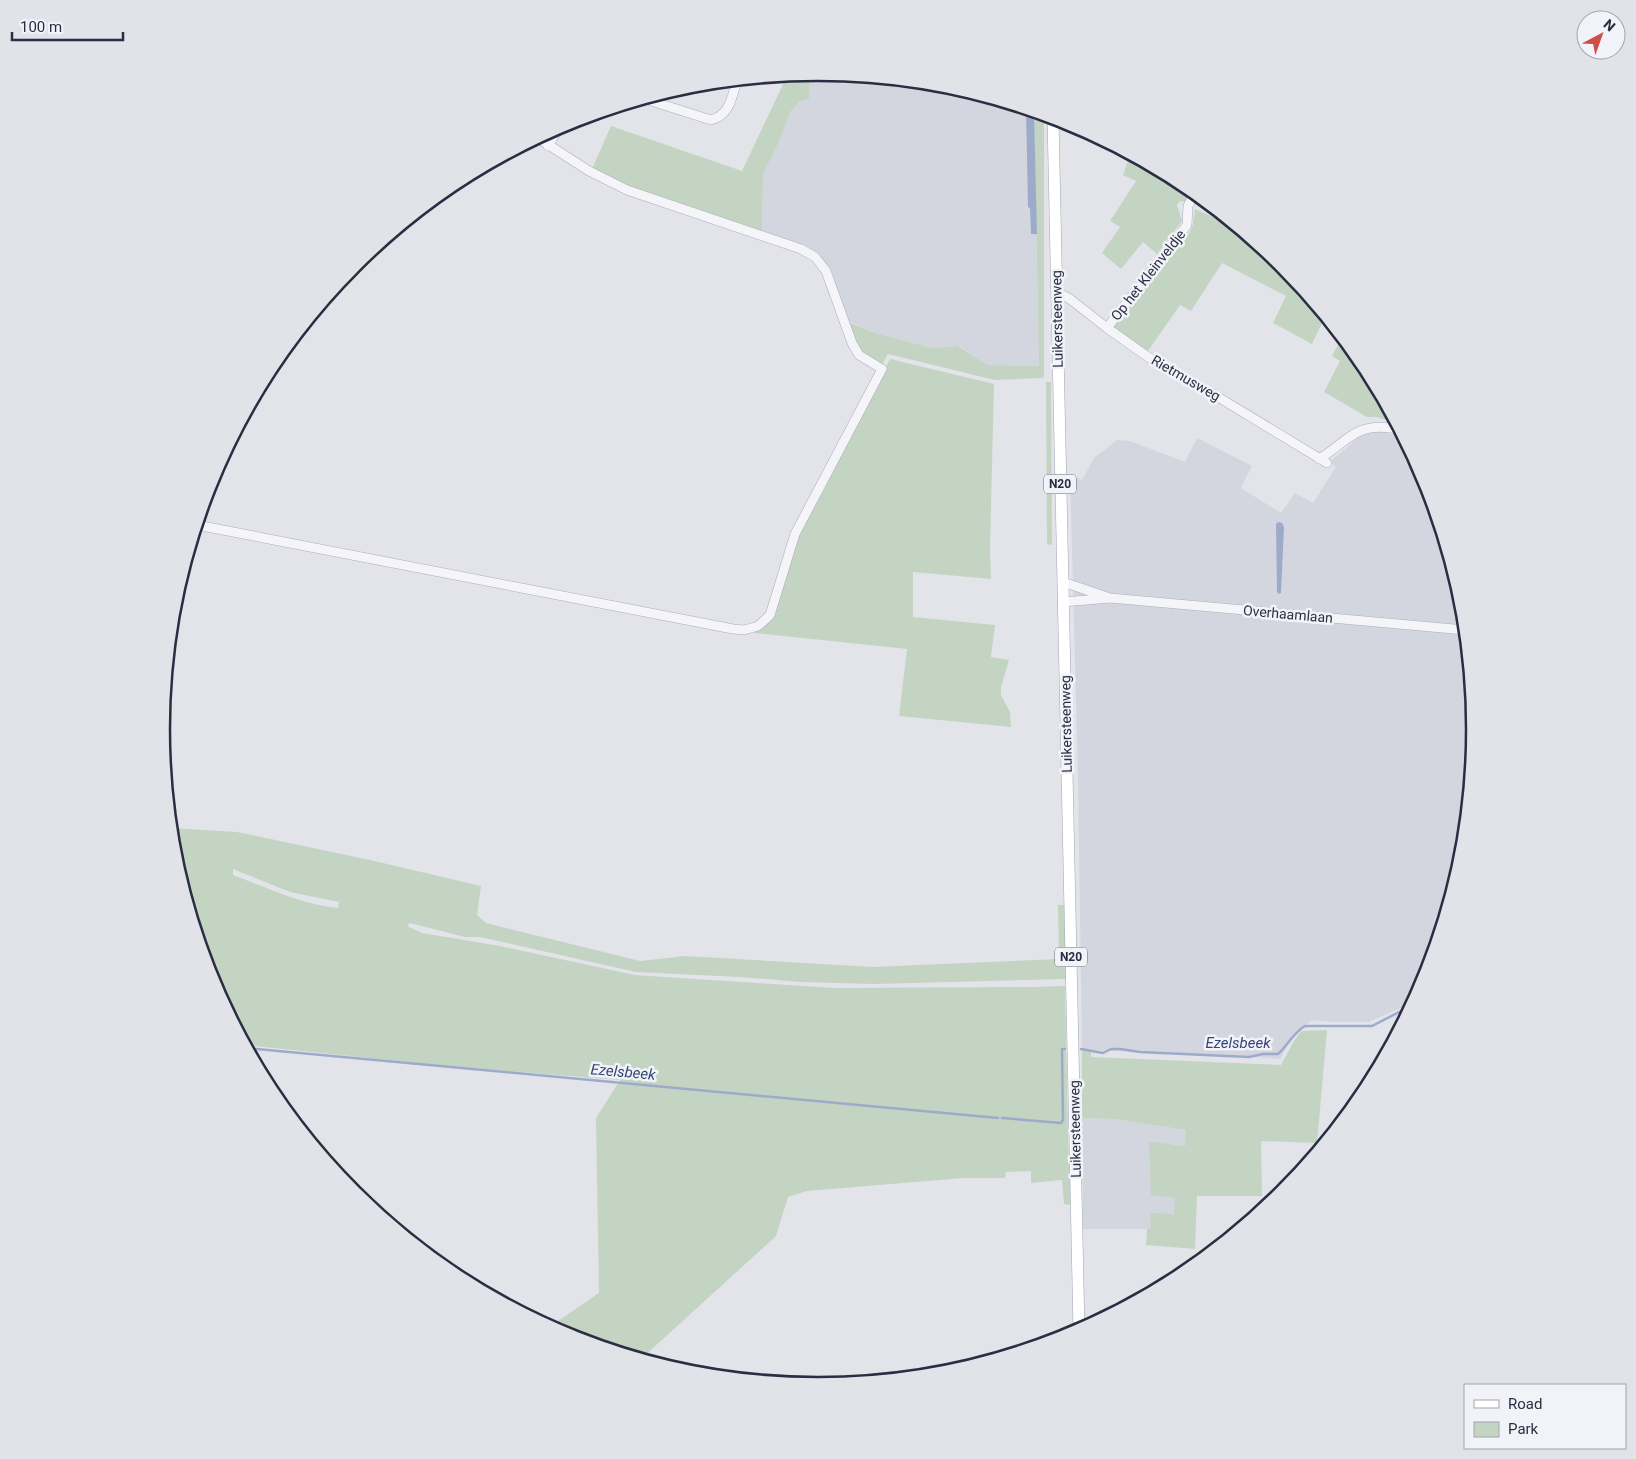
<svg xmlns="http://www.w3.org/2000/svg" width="1636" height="1459" viewBox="0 0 1636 1459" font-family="Roboto,sans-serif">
	<rect width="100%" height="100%" fill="#e2e4ea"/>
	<path fill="#d4d6df" d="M 810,73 L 818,73 L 946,85 L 1034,112 L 1039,366 L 988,365 L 959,346 L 932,348 L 875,333 L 848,321 L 823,262 L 762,234 L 763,174 L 779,142 L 791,111 L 800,101 L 809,99 Z
		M 1376,429 L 1404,438 L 1425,478 L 1462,602 L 1475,730 L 1462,858 L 1425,981 L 1410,1009 L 1401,1008 L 1368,1022 L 1331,1022 L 1313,1020 L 1296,1031 L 1280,1059 L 1229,1055 L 1082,1050 L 1078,776 L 1070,475 L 1082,480 L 1094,458 L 1117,440 L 1130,441 L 1185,462 L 1197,438 L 1252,466 L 1241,488 L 1281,513 L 1295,493 L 1313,503 L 1336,467 L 1330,462 L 1360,436 Z
		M 1082,1118 L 1114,1119 L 1186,1130 L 1186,1146 L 1149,1141 L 1175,1198 L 1174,1214 L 1147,1229 L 1083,1229 Z"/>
	<path fill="#c4d4c3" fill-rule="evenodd" d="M 810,73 L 809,99 L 800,101 L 791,111 L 779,142 L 763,174 L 762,234 L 625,187 L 592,169 L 611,126 L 742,171 L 787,76 Z
		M 1034,112 L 1044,115 L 1044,376 L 1042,378 L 995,380 L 888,354 L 882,365 L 861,353 L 855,343 L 848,322 L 875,333 L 932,348 L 958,346 L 988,365 L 1039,366 Z
		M 1130,155 L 1183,183 L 1221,215 L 1196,204 L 1180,201 L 1177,205 L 1182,221 L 1157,254 L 1143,242 L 1121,269 L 1102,253 L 1120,227 L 1110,221 L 1136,181 L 1123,175 Z
		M 1195,209 L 1236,227 L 1283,265 L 1329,322 L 1324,319 L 1312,344 L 1273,323 L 1286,296 L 1222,263 L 1191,311 L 1180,305 L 1148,351 L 1128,340 L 1113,327 L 1190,232 L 1193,224 Z
		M 1342,337 L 1364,365 L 1395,422 L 1376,417 L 1367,417 L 1324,392 L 1340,361 L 1332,356 Z
		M 890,359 L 994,384 L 990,548 L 991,579 L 913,572 L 913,617 L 995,625 L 991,657 L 1009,660 L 1001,687 L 1001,695 L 1010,712 L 1011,727 L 899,716 L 907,649 L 754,633 L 765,625 L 797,534 Z
		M 1046,382 L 1051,382 L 1052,545 L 1047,544 Z
		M 171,828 L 237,832 L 370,860 L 481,886 L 477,915 L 486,923 L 640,961 L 685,956 L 873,967 L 1059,959 L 1058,905 L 1065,905 L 1066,979 L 874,984 L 801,982 L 739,977 L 636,972 L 480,937 L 465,937 L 410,923 L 407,926 L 422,933 L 500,946 L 635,975 L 833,988 L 1035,987 L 1065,986 L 1068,1137 L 1071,1205 L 1064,1204 L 1062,1180 L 1031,1183 L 1031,1171 L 1006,1172 L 1005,1178 L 963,1178 L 807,1191 L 788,1197 L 776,1236 L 641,1359 L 566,1336 L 549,1327 L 599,1293 L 596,1118 L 620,1080 L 446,1066 L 245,1045 L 211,981 L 174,857 ZM 233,869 L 290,892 L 339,902 L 338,908 C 298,904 269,888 233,875 Z
		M 1327,1030 L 1317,1143 L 1261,1141 L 1262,1196 L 1197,1196 L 1195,1249 L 1146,1245 L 1147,1229 L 1151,1227 L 1150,1213 L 1174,1214 L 1175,1198 L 1151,1195 L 1149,1141 L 1185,1146 L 1186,1130 L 1114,1119 L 1082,1118 L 1082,1050 L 1091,1051 L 1091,1057 L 1281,1065 L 1294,1041 L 1301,1031 Z"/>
	<path fill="#9dabca" d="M 1026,109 L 1034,112 L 1037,234 L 1031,234 L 1030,208 L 1028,207 Z
		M 1278,522 L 1282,523 L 1284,527 L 1281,593 L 1279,594 L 1277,592 L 1276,524 Z"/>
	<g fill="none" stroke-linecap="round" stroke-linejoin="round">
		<path stroke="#9dabca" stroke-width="2.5" d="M 247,1048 L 998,1118
			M 1081,1049 L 1103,1053 L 1111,1049 L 1120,1049 L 1140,1052 L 1249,1057 L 1263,1054 L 1278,1054 C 1288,1045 1293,1033 1305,1026 L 1372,1026 L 1405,1009 L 1410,1009
			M 1002,1118 L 1061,1123 L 1063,1120 L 1062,1049 L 1065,1049"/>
		<defs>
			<path id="minor" d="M 645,99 L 711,120 C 730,115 732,97 737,80
				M 548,146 L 559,127
				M 1057,292 L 1070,299 L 1107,328 L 1148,357 L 1218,397 L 1327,463
				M 1107,328 L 1187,225 L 1188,206 L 1195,193
				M 1394,429 L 1400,431
				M 1319,459 C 1347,442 1355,423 1391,428
				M 197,525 L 733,629 L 744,630 L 758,626 L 770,615 L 795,534 L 882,369 L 859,355 L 852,343 L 826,271 L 815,257 L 801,249 L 627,190 L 589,171 L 538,138
				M 1063,582 L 1110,598
				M 1063,602 L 1110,598 L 1465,630"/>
			<path id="major" d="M 1053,118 L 1079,1331"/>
		</defs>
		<use href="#minor" stroke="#abadb8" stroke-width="10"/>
		<use href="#major" stroke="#a1a6b6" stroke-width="12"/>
		<use href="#minor" stroke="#f5f5f9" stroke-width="9"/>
		<use href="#major" stroke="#fff" stroke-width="11"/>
	</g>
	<g text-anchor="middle" stroke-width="5" stroke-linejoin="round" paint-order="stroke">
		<g fill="#f2f3f8" stroke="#666979" stroke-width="1">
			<rect x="1044" y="474.5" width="32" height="19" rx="4"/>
			<rect x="1055" y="947.5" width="32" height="19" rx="4"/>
		</g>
		<g font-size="12" font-weight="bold" fill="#2a2e42">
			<text x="1060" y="488">N20</text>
			<text x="1071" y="961">N20</text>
		</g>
		<g font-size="14" fill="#2a2e42" stroke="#f2f3f8">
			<text transform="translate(1148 275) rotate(-52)" y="5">Op het Kleinveldje</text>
			<text transform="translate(1057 319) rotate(-91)" y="5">Luikersteenweg</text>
			<text transform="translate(1186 378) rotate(30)" y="5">Rietmusweg</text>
			<text transform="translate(1288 614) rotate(5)" y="5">Overhaamlaan</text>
			<text transform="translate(1066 724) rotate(-91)" y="5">Luikersteenweg</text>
			<text transform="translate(1075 1129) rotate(-91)" y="5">Luikersteenweg</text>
		</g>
		<g font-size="15" font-style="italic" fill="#344576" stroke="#f2f3f8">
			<text x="1238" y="1048">Ezelsbeek</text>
			<text transform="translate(623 1072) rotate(5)" y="5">Ezelsbeek</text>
		</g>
	</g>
	<path d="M0 0H1636V1459H0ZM170 729a648 648 0 1 1 1296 0a648 648 0 1 1-1296 0Z" fill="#e2e3e9" fill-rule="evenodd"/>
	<path fill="none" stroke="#2a2e42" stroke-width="2.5" d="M170 729a648 648 0 1 1 1296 0a648 648 0 1 1-1296 0Z"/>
	<rect x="1464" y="1384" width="162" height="65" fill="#f2f3f8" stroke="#a2a4af"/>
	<rect x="1474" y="1400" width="25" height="8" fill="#ffffff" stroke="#a2a4af"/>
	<text x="1508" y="1409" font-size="15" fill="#2a2e42">Road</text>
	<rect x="1474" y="1422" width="25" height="15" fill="#c4d4c3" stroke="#a2a4af"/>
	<text x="1508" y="1434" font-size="15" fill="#2a2e42">Park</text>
	<g transform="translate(1601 35) rotate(41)"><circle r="24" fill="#f2f3f8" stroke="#a2a4af"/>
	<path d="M0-4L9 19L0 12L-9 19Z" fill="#ce4d48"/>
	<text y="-8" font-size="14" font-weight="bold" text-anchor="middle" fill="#2a2e42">N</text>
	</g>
	<path d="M12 32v8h111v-8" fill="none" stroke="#2a2e42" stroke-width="2.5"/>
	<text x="20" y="32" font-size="15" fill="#2a2e42" stroke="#f2f3f8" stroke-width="4" paint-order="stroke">100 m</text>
</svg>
